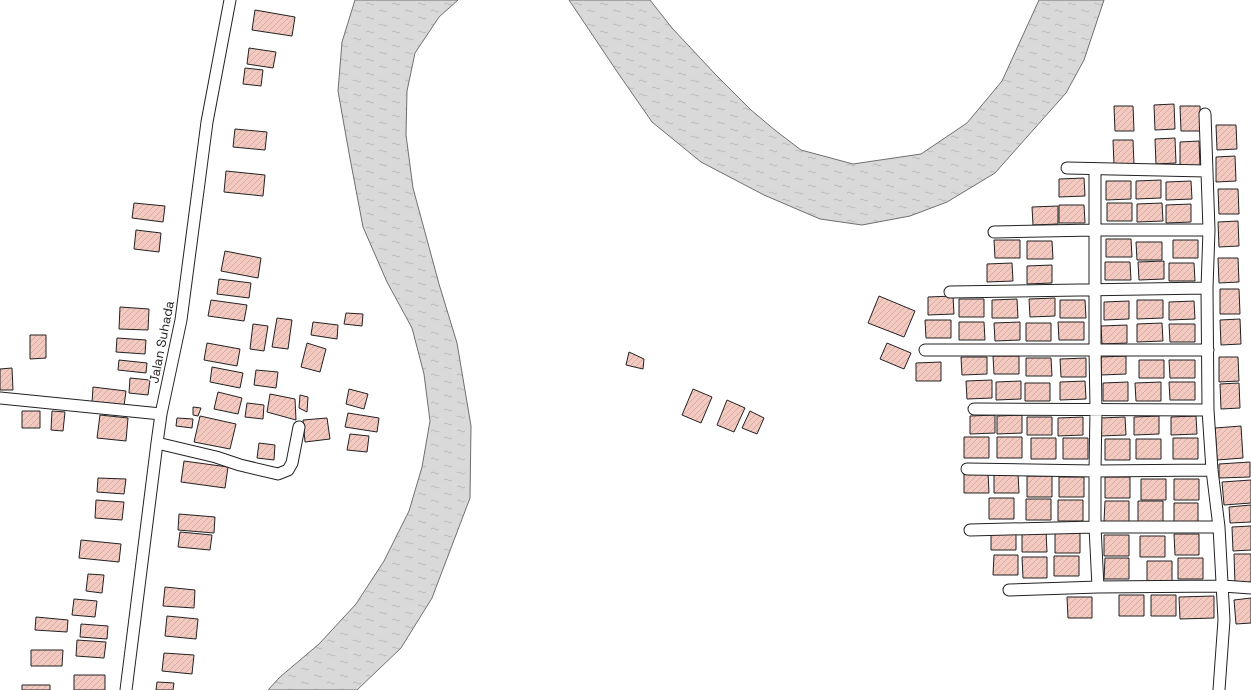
<svg xmlns="http://www.w3.org/2000/svg" width="1251" height="690" viewBox="0 0 1251 690" font-family="'Space Grotesk',sans-serif">
	<defs>
		<pattern id="water-ripples" width="26" height="14" patternUnits="userSpaceOnUse"><rect width="26" height="14" fill="#d9d9d9"/><path d="M2 4q2-2 4 0t4 0M15 11q2-2 4 0t4 0" fill="none" stroke="#bababa"/></pattern>
		<pattern id="building-hatch" width="6" height="6" patternUnits="userSpaceOnUse"><rect width="6" height="6" fill="#f3c9c0"/><path d="M-1 1l2-2M0 6l6-6M5 7l2-2" fill="none" stroke="#d0aca5"/></pattern>
	</defs>
	<rect width="100%" height="100%" fill="#fff"/>
	<path fill="url(#water-ripples)" stroke="#6f6f6f" d="M 355,0 L 458,0 L 439,17 L 415,53 L 407,91 L 406,135 L 413,188 L 439,284 L 457,343 L 471,426 L 470,498 L 432,598 L 401,648 L 357,690 L 268,690 L 280,677 L 319,644 L 356,604 L 384,561 L 409,511 L 422,467 L 430,421 L 424,374 L 412,328 L 387,282 L 363,227 L 349,153 L 338,91 L 342,42 Z
		M 569,0 L 650,0 L 672,28 L 716,75 L 751,110 L 776,131 L 801,150 L 853,164 L 921,154 L 967,123 L 1002,81 L 1039,0 L 1104,0 L 1084,60 L 1066,93 L 995,173 L 947,202 L 910,216 L 862,225 L 820,219 L 764,195 L 701,162 L 652,122 L 618,73 Z"/>
	<path fill="url(#building-hatch)" stroke="#222" d="M 255,10 L 295,17 L 292,36 L 252,30 Z
		M 249,48 L 276,52 L 273,68 L 247,64 Z
		M 245,68 L 263,70 L 261,86 L 243,84 Z
		M 1174,104 L 1175,129 L 1155,130 L 1154,105 Z
		M 1114,106 L 1133,106 L 1134,131 L 1115,131 Z
		M 1180,106 L 1200,106 L 1201,131 L 1181,131 Z
		M 1216,125 L 1236,125 L 1237,149 L 1217,150 Z
		M 235,129 L 267,132 L 265,150 L 233,147 Z
		M 1175,138 L 1176,163 L 1156,164 L 1155,139 Z
		M 1113,140 L 1133,140 L 1134,165 L 1114,165 Z
		M 1199,141 L 1200,166 L 1180,167 L 1180,142 Z
		M 1235,156 L 1236,181 L 1216,182 L 1216,157 Z
		M 226,171 L 265,175 L 263,196 L 224,192 Z
		M 1084,178 L 1085,196 L 1059,197 L 1059,179 Z
		M 1161,180 L 1161,198 L 1136,199 L 1136,181 Z
		M 1106,181 L 1131,181 L 1131,199 L 1106,200 Z
		M 1191,181 L 1192,199 L 1166,200 L 1166,182 Z
		M 1218,189 L 1238,189 L 1239,214 L 1219,214 Z
		M 134,203 L 165,206 L 163,222 L 132,218 Z
		M 1107,203 L 1132,203 L 1132,221 L 1107,221 Z
		M 1162,203 L 1163,221 L 1137,222 L 1137,204 Z
		M 1191,204 L 1191,222 L 1166,223 L 1166,205 Z
		M 1059,205 L 1084,205 L 1085,223 L 1059,223 Z
		M 1058,206 L 1058,224 L 1033,225 L 1032,207 Z
		M 1238,221 L 1239,246 L 1219,247 L 1218,222 Z
		M 136,230 L 161,233 L 159,252 L 134,249 Z
		M 1106,239 L 1131,239 L 1132,257 L 1106,257 Z
		M 994,240 L 1020,240 L 1020,258 L 995,258 Z
		M 1173,240 L 1198,240 L 1198,258 L 1173,258 Z
		M 1027,241 L 1052,241 L 1053,259 L 1027,259 Z
		M 1136,242 L 1162,242 L 1162,260 L 1137,260 Z
		M 225,251 L 261,258 L 258,278 L 221,271 Z
		M 1218,258 L 1238,258 L 1239,282 L 1219,283 Z
		M 1164,261 L 1164,279 L 1139,280 L 1138,262 Z
		M 1105,262 L 1130,262 L 1131,280 L 1105,280 Z
		M 1012,263 L 1013,281 L 987,282 L 987,264 Z
		M 1169,263 L 1194,263 L 1195,281 L 1169,281 Z
		M 1052,265 L 1052,283 L 1027,284 L 1027,266 Z
		M 219,279 L 251,283 L 249,298 L 217,294 Z
		M 1220,289 L 1239,289 L 1240,314 L 1220,314 Z
		M 879,296 L 915,311 L 904,337 L 868,323 Z
		M 953,296 L 954,314 L 928,315 L 928,297 Z
		M 1055,298 L 1055,316 L 1030,317 L 1029,299 Z
		M 959,299 L 984,299 L 984,317 L 959,317 Z
		M 1017,299 L 1018,318 L 992,318 L 992,300 Z
		M 211,300 L 247,305 L 244,321 L 208,316 Z
		M 1060,300 L 1085,300 L 1086,318 L 1060,318 Z
		M 1137,300 L 1163,300 L 1163,318 L 1137,319 Z
		M 1129,301 L 1129,319 L 1104,320 L 1104,302 Z
		M 1194,301 L 1195,319 L 1169,320 L 1169,302 Z
		M 120,307 L 149,309 L 148,330 L 119,329 Z
		M 346,313 L 363,314 L 362,326 L 344,324 Z
		M 277,318 L 292,320 L 288,349 L 272,347 Z
		M 1240,319 L 1241,344 L 1221,345 L 1220,320 Z
		M 925,320 L 951,320 L 951,338 L 926,338 Z
		M 313,322 L 338,325 L 337,339 L 311,335 Z
		M 959,322 L 984,322 L 985,340 L 959,340 Z
		M 1020,322 L 1020,340 L 995,341 L 994,323 Z
		M 1058,322 L 1084,322 L 1084,340 L 1059,340 Z
		M 1026,323 L 1051,323 L 1051,341 L 1026,341 Z
		M 1162,323 L 1163,341 L 1137,342 L 1137,324 Z
		M 253,324 L 268,326 L 264,351 L 250,349 Z
		M 1169,324 L 1195,324 L 1195,342 L 1170,342 Z
		M 1127,325 L 1127,343 L 1102,344 L 1101,326 Z
		M 30,335 L 46,335 L 46,358 L 30,359 Z
		M 117,338 L 146,340 L 145,354 L 116,352 Z
		M 207,343 L 240,349 L 237,366 L 204,360 Z
		M 307,343 L 326,349 L 320,372 L 301,367 Z
		M 887,343 L 911,353 L 904,369 L 880,359 Z
		M 629,352 L 644,359 L 643,369 L 626,365 Z
		M 993,356 L 1019,356 L 1019,374 L 994,374 Z
		M 1126,356 L 1126,374 L 1101,375 L 1101,357 Z
		M 961,357 L 987,357 L 987,374 L 962,375 Z
		M 1219,357 L 1238,357 L 1239,381 L 1219,382 Z
		M 1026,358 L 1051,358 L 1052,376 L 1026,376 Z
		M 1086,358 L 1086,377 L 1061,377 L 1060,359 Z
		M 119,360 L 147,363 L 146,373 L 118,370 Z
		M 1139,360 L 1164,360 L 1164,378 L 1139,378 Z
		M 1169,360 L 1195,360 L 1195,378 L 1170,378 Z
		M 941,362 L 941,381 L 916,381 L 916,363 Z
		M 212,367 L 243,373 L 240,388 L 210,382 Z
		M 12,368 L 13,390 L 0,390 L 0,369 Z
		M 256,370 L 278,372 L 276,388 L 254,385 Z
		M 130,378 L 150,380 L 148,395 L 129,393 Z
		M 992,380 L 992,398 L 967,399 L 966,381 Z
		M 1021,381 L 1021,399 L 996,400 L 996,382 Z
		M 1085,381 L 1086,399 L 1060,400 L 1060,382 Z
		M 1128,382 L 1128,401 L 1103,401 L 1103,383 Z
		M 1161,382 L 1161,401 L 1136,401 L 1135,383 Z
		M 1169,382 L 1195,382 L 1195,400 L 1170,400 Z
		M 1025,383 L 1050,383 L 1050,401 L 1025,401 Z
		M 1239,383 L 1240,408 L 1221,409 L 1220,384 Z
		M 93,387 L 126,391 L 124,406 L 92,403 Z
		M 349,389 L 368,394 L 364,409 L 346,404 Z
		M 693,389 L 712,397 L 701,423 L 682,415 Z
		M 218,392 L 242,398 L 238,414 L 214,409 Z
		M 270,394 L 295,399 L 296,420 L 267,412 Z
		M 300,395 L 308,397 L 307,412 L 299,408 Z
		M 727,400 L 745,408 L 734,432 L 717,425 Z
		M 247,403 L 264,405 L 263,419 L 245,417 Z
		M 193,407 L 201,408 L 198,416 L 193,415 Z
		M 22,411 L 40,411 L 40,428 L 22,428 Z
		M 52,411 L 65,412 L 63,431 L 51,430 Z
		M 750,411 L 764,418 L 757,434 L 742,428 Z
		M 348,413 L 379,418 L 377,432 L 345,427 Z
		M 100,415 L 128,418 L 126,441 L 97,438 Z
		M 995,415 L 995,433 L 970,434 L 970,416 Z
		M 1022,415 L 1022,433 L 997,434 L 997,416 Z
		M 200,416 L 236,424 L 230,449 L 194,442 Z
		M 1159,416 L 1159,434 L 1134,435 L 1134,417 Z
		M 1196,416 L 1197,434 L 1171,435 L 1171,417 Z
		M 1027,417 L 1052,417 L 1052,435 L 1027,435 Z
		M 1083,417 L 1083,435 L 1058,436 L 1058,418 Z
		M 1125,417 L 1126,435 L 1100,436 L 1100,418 Z
		M 177,418 L 193,419 L 192,428 L 176,426 Z
		M 327,418 L 330,439 L 305,442 L 303,420 Z
		M 1241,426 L 1243,458 L 1217,460 L 1215,428 Z
		M 350,434 L 369,436 L 367,452 L 347,450 Z
		M 964,437 L 989,437 L 989,458 L 964,458 Z
		M 997,437 L 1022,437 L 1022,458 L 997,458 Z
		M 1031,438 L 1056,438 L 1056,459 L 1031,459 Z
		M 1063,438 L 1088,438 L 1088,459 L 1063,459 Z
		M 1173,438 L 1198,438 L 1198,459 L 1173,459 Z
		M 1105,439 L 1130,439 L 1130,460 L 1105,460 Z
		M 1136,439 L 1161,439 L 1161,459 L 1136,459 Z
		M 259,443 L 275,445 L 274,460 L 257,458 Z
		M 184,461 L 228,467 L 225,488 L 181,482 Z
		M 1250,462 L 1250,477 L 1219,478 L 1219,464 Z
		M 964,472 L 988,472 L 989,493 L 964,493 Z
		M 994,472 L 1018,472 L 1019,493 L 994,493 Z
		M 1027,476 L 1052,476 L 1052,497 L 1027,497 Z
		M 1059,477 L 1084,477 L 1084,497 L 1059,497 Z
		M 1105,477 L 1130,477 L 1130,498 L 1105,498 Z
		M 98,478 L 126,479 L 124,494 L 97,492 Z
		M 1141,479 L 1166,479 L 1166,500 L 1141,500 Z
		M 1174,479 L 1199,479 L 1199,500 L 1174,500 Z
		M 1251,480 L 1251,503 L 1224,505 L 1222,482 Z
		M 989,498 L 1014,498 L 1014,519 L 989,519 Z
		M 1026,499 L 1051,499 L 1051,520 L 1026,520 Z
		M 96,500 L 124,502 L 122,520 L 95,518 Z
		M 1058,500 L 1083,500 L 1083,521 L 1058,521 Z
		M 1105,501 L 1129,501 L 1129,522 L 1104,522 Z
		M 1138,501 L 1163,501 L 1163,522 L 1138,522 Z
		M 1174,503 L 1198,503 L 1198,524 L 1174,524 Z
		M 1251,505 L 1251,522 L 1230,523 L 1229,507 Z
		M 179,514 L 215,517 L 214,533 L 178,530 Z
		M 1251,526 L 1251,550 L 1233,551 L 1232,527 Z
		M 991,530 L 1016,530 L 1016,550 L 991,550 Z
		M 1046,531 L 1047,552 L 1022,552 L 1022,532 Z
		M 180,532 L 212,535 L 210,550 L 178,547 Z
		M 1055,533 L 1080,533 L 1080,553 L 1055,553 Z
		M 1174,534 L 1199,534 L 1199,555 L 1175,555 Z
		M 1104,535 L 1129,535 L 1129,556 L 1104,556 Z
		M 1140,536 L 1165,536 L 1165,557 L 1140,557 Z
		M 81,540 L 121,544 L 119,562 L 79,558 Z
		M 1234,554 L 1251,554 L 1251,584 L 1235,584 Z
		M 994,555 L 1018,555 L 1018,575 L 993,575 Z
		M 1054,556 L 1079,556 L 1079,576 L 1054,576 Z
		M 1022,557 L 1047,557 L 1047,578 L 1023,578 Z
		M 1105,558 L 1129,558 L 1129,579 L 1104,579 Z
		M 1178,558 L 1203,558 L 1203,579 L 1178,579 Z
		M 1147,561 L 1172,561 L 1172,582 L 1147,582 Z
		M 88,574 L 104,575 L 102,593 L 86,591 Z
		M 165,587 L 195,590 L 194,608 L 163,606 Z
		M 1119,595 L 1144,595 L 1144,616 L 1119,616 Z
		M 1151,595 L 1176,595 L 1176,616 L 1151,616 Z
		M 1214,596 L 1214,618 L 1180,619 L 1179,597 Z
		M 1067,597 L 1092,597 L 1092,618 L 1068,618 Z
		M 1251,598 L 1251,623 L 1236,624 L 1234,600 Z
		M 74,599 L 97,601 L 95,617 L 72,615 Z
		M 167,616 L 198,619 L 196,639 L 165,636 Z
		M 36,617 L 68,620 L 67,632 L 35,630 Z
		M 81,624 L 108,626 L 107,639 L 80,637 Z
		M 77,640 L 106,642 L 104,658 L 76,656 Z
		M 31,650 L 63,650 L 62,666 L 31,666 Z
		M 164,653 L 194,655 L 192,674 L 162,671 Z
		M 74,675 L 105,675 L 105,690 L 74,690 Z
		M 157,682 L 174,683 L 173,690 L 156,690 Z
		M 22,685 L 50,685 L 50,690 L 22,690 Z"/>
	<g fill="none" stroke-linecap="round" stroke-linejoin="round">
		<defs>
			<path id="street" d="M 1205,114 L 1209,230 L 1207,288 L 1208,410 L 1212,470 L 1219,527 L 1224,620 L 1219,690
				M 1067,168 L 1206,171
				M 1095,169 L 1095,349 L 1096,410 L 1095,471 L 1095,527 L 1098,587
				M 994,232 L 1095,230 L 1209,230
				M 950,292 L 1207,288
				M 925,350 L 1208,350
				M 0,398 L 161,414
				M 974,409 L 1208,410
				M 157,443 L 216,457 L 240,465 L 278,474 L 288,470 L 292,463 L 299,427
				M 967,469 L 1095,471 L 1212,470
				M 970,530 L 1095,527 L 1219,527
				M 1009,590 L 1098,587 L 1223,586 L 1251,588
				M 126,690 L 157,443 L 161,414 L 181,320 L 207,122 L 230,0"/>
		</defs>
		<use href="#street" stroke="#222" stroke-width="13"/>
		<use href="#street" stroke="#fff" stroke-width="11"/>
	</g>
	<g text-anchor="middle" stroke-width="3" stroke-linejoin="round" paint-order="stroke">
		<g font-size="13" fill="#222" stroke="#fff">
			<text transform="translate(161 342) rotate(-79)" y="5">Jalan Suhada</text>
		</g>
	</g>
</svg>
